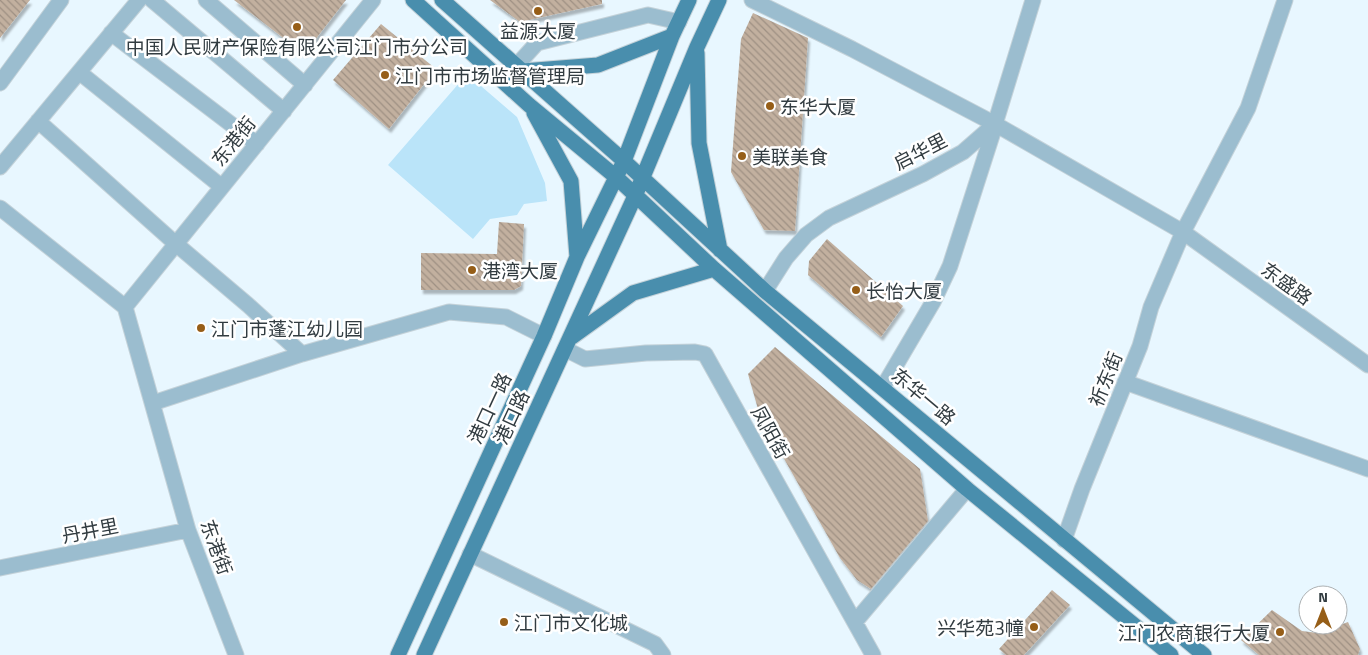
<svg xmlns="http://www.w3.org/2000/svg" width="1368" height="655" viewBox="0 0 1368 655" font-family="'Titillium Web','Noto Sans SC',sans-serif">
  <defs>
    <pattern id="building-back-hatch" width="6" height="6" patternUnits="userSpaceOnUse" patternTransform="scale(1.25)"><rect width="6" height="6" fill="#c2b09f"/><path d="M-1 5l2 2M0 0l6 6M5-1l2 2" fill="none" stroke="#9e9083"/></pattern>
    <filter id="shadow"><feDropShadow dx="2" dy="4" stdDeviation="1" flood-color="#0004"/></filter>
  </defs>
  <rect width="100%" height="100%" fill="#e8f7ff"/>
  <path fill="#bae4f9" d="M467 74 517 117 545 183 547 201 524 204 517 215 490 219 473 239 388 165Z"/>
  <path fill="url(#building-back-hatch)" filter="url(#shadow)" d="M0 0H30L0 38Z
    M234 0H346L304 54Z
    M490 0H602V4L520 22Z
    M753 13 808 38 795 231 764 230 731 172 741 39Z
    M381 24 436 69 389 129 333 80Z
    M499 222 524 224 521 286 514 290H421V253L497 254Z
    M827 239 903 306 881 337 808 275 809 261Z
    M775 347 920 469 928 521 871 589 857 580 840 558 760 416 748 374Z
    M1052 590 1070 605 1024 655H1006L999 649Z
    M1272 610 1302 631 1318 633 1348 622 1360 649 1358 655H1259L1241 640Z"/>
  <g fill="none" stroke-linecap="round" stroke-linejoin="round">
    <defs>
      <path id="minor" d="M152 0 284 111
        M206 0 305 85
        M752 0 852 49 995 124 1183 232 1368 365
        M111 33 257 144
        M517 65 537 43 648 15 679 22
        M79 72 222 187
        M0 83 61 0
        M38 121 176 244 248 305 302 354
        M0 167 139 0
        M0 208 125 307 188 530 236 655
        M765 291 786 258 806 235 829 218 923 174 963 152 995 124 1033 0
        M125 307 373 0
        M565 349 585 359 646 353 695 352 705 354 873 655
        M1125 382 1368 469
        M883 387 933 302 950 266 995 126
        M153 403 302 354 449 312 506 317 544 336
        M1064 540 1082 489 1140 346 1151 307 1183 232 1248 108 1285 0
        M470 554 655 644 663 655
        M0 568 188 530
        M855 622 967 489"/>
      <path id="major" d="M413 0 529 105 616 177 714 269 967 489 1171 655
        M442 0 624 161 765 291 1204 655
        M697 53 699 143 720 250
        M523 71 598 65 672 36
        M534 113 571 181 577 257
        M572 337 633 293 714 269
        M398 655 544 336 577 257 624 161 672 36 689 0
        M424 655 635 196 697 47 719 0"/>
    </defs>
    <use href="#minor" stroke="#c4d2d9" stroke-width="17"/>
    <use href="#major" stroke="#c4d2d9" stroke-width="17"/>
    <use href="#minor" stroke="#9bbdcf" stroke-width="15"/>
    <use href="#major" stroke="#498ead" stroke-width="15"/>
  </g>
  <g fill="#965e18" stroke="#fff" stroke-width="2">
    <circle cx="538" cy="11" r="5"/>
    <circle cx="297" cy="27" r="5"/>
    <circle cx="385" cy="75" r="5"/>
    <circle cx="770" cy="106" r="5"/>
    <circle cx="742" cy="156" r="5"/>
    <circle cx="472" cy="270" r="5"/>
    <circle cx="856" cy="290" r="5"/>
    <circle cx="201" cy="328" r="5"/>
    <circle cx="504" cy="622" r="5"/>
    <circle cx="1034" cy="627" r="5"/>
    <circle cx="1280" cy="632" r="5"/>
  </g>
  <g text-anchor="middle" dominant-baseline="central" stroke-width="5" stroke-linejoin="round" paint-order="stroke">
    <g font-size="19" fill="#323c41" stroke="#fff" text-anchor="start">
      <text x="538" y="30" text-anchor="middle">益源大厦</text>
      <text x="297" y="46" text-anchor="middle">中国人民财产保险有限公司江门市分公司</text>
      <text x="395" y="75">江门市市场监督管理局</text>
      <text x="780" y="106">东华大厦</text>
      <text x="752" y="156">美联美食</text>
      <text x="482" y="270">港湾大厦</text>
      <text x="866" y="290">长怡大厦</text>
      <text x="211" y="328">江门市蓬江幼儿园</text>
      <text x="514" y="622">江门市文化城</text>
      <text x="1024" y="627" text-anchor="end">兴华苑3幢</text>
      <text x="1270" y="632" text-anchor="end">江门农商银行大厦</text>
    </g>
    <g font-size="19" fill="#323c41" stroke="#fff">
      <text transform="translate(233 141) rotate(-51)">东港街</text>
      <text transform="translate(920 151) rotate(-27)">启华里</text>
      <text transform="translate(1287 283) rotate(36)">东盛路</text>
      <text transform="translate(1105 379) rotate(-68)">祈东街</text>
      <text transform="translate(924 396) rotate(40)">东华一路</text>
      <text transform="translate(489 408) rotate(-65)">港口一路</text>
      <text transform="translate(511 417) rotate(-65)">港口路</text>
      <text transform="translate(771 432) rotate(61)">凤阳街</text>
      <text transform="translate(90 530) rotate(-11)">丹井里</text>
      <text transform="translate(217 547) rotate(70)">东港街</text>
    </g>
  </g>
  <g transform="translate(1323 610)"><circle r="24" fill="#ffffff" stroke="#adb1b3"/>
  <path d="M0-4L9 19L0 12L-9 19Z" fill="#965e18"/>
  <text y="-8" font-size="14" font-weight="bold" text-anchor="middle" fill="#323c41">N</text>
  </g>
</svg>
